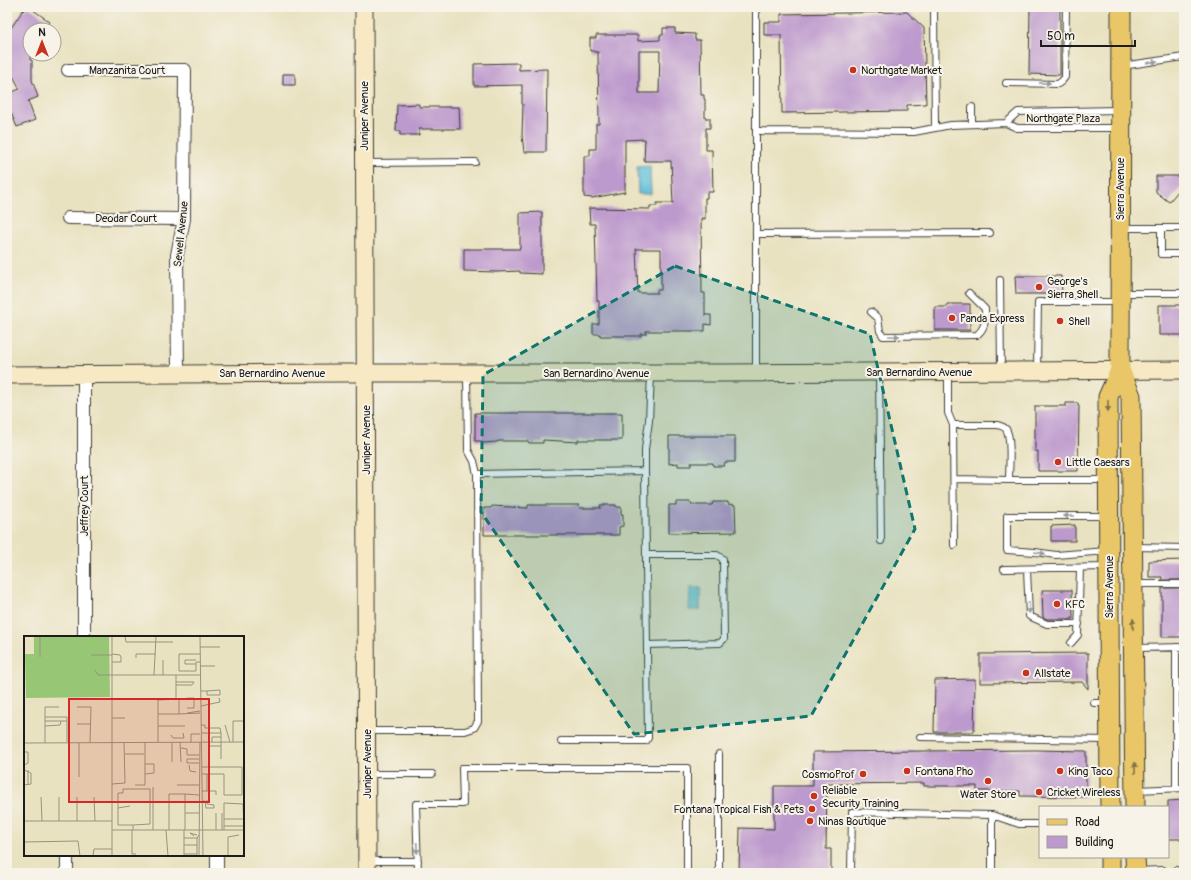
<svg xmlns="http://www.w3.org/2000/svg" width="1191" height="880" viewBox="0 0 1191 880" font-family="Pangolin,sans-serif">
  <rect width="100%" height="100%" fill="#f7f3e8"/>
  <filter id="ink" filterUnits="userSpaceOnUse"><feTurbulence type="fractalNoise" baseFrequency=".025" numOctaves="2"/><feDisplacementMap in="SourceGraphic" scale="8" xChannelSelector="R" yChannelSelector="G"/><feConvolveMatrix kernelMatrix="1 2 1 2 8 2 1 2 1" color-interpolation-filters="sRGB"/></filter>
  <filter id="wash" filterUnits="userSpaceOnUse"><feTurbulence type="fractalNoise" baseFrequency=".012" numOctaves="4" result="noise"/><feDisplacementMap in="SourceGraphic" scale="16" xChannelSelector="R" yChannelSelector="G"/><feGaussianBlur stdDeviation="0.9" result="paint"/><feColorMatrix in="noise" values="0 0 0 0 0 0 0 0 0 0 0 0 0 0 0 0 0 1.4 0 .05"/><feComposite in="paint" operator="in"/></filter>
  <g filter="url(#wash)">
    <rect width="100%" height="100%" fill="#e9e2c1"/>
    <path fill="#5bc0d9" stroke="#3c6e7a" d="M650 166 651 194H638L637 167Z
      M690 588H701L700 610H689Z"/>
    <g id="blocks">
      <path fill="#bd9acd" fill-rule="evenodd" d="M27 7H29L50 22 45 30H30V60H32V80L38 97 28 101 35 120 17 127 7 103V94L20 89 12 74H7V34L23 10 24 11Z
        M1030 7H1060V75L1029 74Z
        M907 12 924 28 926 104 907 105V111L782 113 781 35H764V22H781V14Z
        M663 28H675V33L695 34V40H700L701 95H704V99H705V118H710V128H706V150H712L713 192H707V198H705V219L701 218 702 293H705V315H711V325L705 324V331H646V334H641V336H600V334H593V324H599V301H597L595 224H590L589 208 650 209V206H657V203H673L671 161H644L645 139 625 140V192L592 198 584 197V156H590V149H596V124H599L598 52H595V51H590V38H596V35H638V41L660 40V35H663ZM639 51H660L659 93H639ZM636 249H661V290H657V293H638Z
        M519 63V70L547 69 546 152H524L522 135 523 104H522V85L474 86V64Z
        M283 74H295V85H283Z
        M419 104V107H459L460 129H419V135H400V131H396L397 105Z
        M1156 176H1184V184L1169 202 1156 192Z
        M542 212V274L520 273V271L497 272 464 271V249H520V213Z
        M1015 276H1061L1062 294H1016Z
        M947 304H970V330H935V307H947Z
        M1159 305H1184V335H1159Z
        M1066 403H1078V406H1079L1078 471H1038V451H1035V406H1066Z
        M475 413H622V440H578V442L543 440V443H529L528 441H498L497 442 482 443V441H475Z
        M669 436H735V462H725L724 466H713V463H691V466H678V463L669 464Z
        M676 502H691L692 505H712L713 502H728V504L735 505 736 532 669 533V505H676Z
        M528 505H579L580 508H601L600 505H616V507H621V514H623V526L619 527V535H484V508H491L492 506 528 508Z
        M1075 525V541H1051V526Z
        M1184 560V580H1162V577H1149V561Z
        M1162 588H1184V637H1162Z
        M1042 590H1072L1073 619H1047L1043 617Z
        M1088 653V689L1082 682 980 683V654Z
        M975 679 974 732H934L935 680Z
        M1035 750 1086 751V797L1020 796V791H977V786H924V783L827 784 826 849H831V873H739L740 828 774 829V786H813V752Z
        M1184 800V839H1168V801Z"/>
    </g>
  </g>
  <g filter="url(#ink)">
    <use href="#blocks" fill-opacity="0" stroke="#3b3a35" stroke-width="1"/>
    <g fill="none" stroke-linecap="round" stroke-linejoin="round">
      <defs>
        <path id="lane" d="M1122 66 1184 57
          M1006 83 1058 84 1062 81 1065 77 1066 7
          M1006 123 1018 112 1118 110
          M972 124V107
          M935 128 951 125 1006 123 1017 128H1119
          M756 131 914 132 935 128 934 7
          M366 163 475 162
          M1122 228H1161V254H1184
          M1161 228H1184
          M756 234 990 233
          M1000 280 1001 369
          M1122 293H1184
          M871 312 878 318 880 331 883 336 977 335C986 327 985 321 985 309L969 293
          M1037 370 1038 302H1117
          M756 371V12L760 7
          M879 373 881 541
          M948 373V413L953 425 954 545
          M953 425H997C1001 426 1003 426 1006 429 1012 438 1009 468 1009 480H1107
          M477 474 645 471
          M954 479 1009 480
          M1107 516H1007V550L1035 552 1056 555 1107 551
          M1135 547 1184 548
          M646 555H717L723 559 724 639 720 643 647 645
          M1004 569 1107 567
          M1027 569 1029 616 1047 624H1079
          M1135 584H1184
          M1071 643 1078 635 1080 568
          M1176 647V788
          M1136 648 1184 647
          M1094 703H1107
          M368 731H465L474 728 478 721 477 474 474 461 468 450 467 374
          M920 737 1108 740
          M561 741H646L648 738 645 471V449L649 421 651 374
          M368 774H432
          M1137 790 1184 788
          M992 815 1019 824H1040
          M368 861H418
          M1176 870V873
          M1138 871 1163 870V873
          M418 873 416 804H463L462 768H687V873
          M719 873V754
          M851 873 852 812 992 815V873"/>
        <path id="street" d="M68 70H185L184 219 177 255 178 374
          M68 218 184 219
          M84 374V637
          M217 855V873
          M67 873V855"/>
        <path id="secondary" d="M364 7 367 873
          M7 375 346 373H722L1184 370"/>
        <path id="primary" d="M1121 7 1120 370 1131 396 1135 807
          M1110 807 1108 397 1120 370
          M1110 857V873
          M1135 857 1136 873"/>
      </defs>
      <use href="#lane" stroke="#3b3a35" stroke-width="8"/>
      <use href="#street" stroke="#3b3a35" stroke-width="14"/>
      <use href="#secondary" stroke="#3b3a35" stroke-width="19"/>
      <use href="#primary" stroke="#3b3a35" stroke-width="21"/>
      <use href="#lane" stroke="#fff" stroke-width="6"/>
      <use href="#street" stroke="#fff" stroke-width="12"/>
      <use href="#secondary" stroke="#f6e9c3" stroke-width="17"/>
      <use href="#primary" stroke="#e9c769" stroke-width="19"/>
    </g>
    <defs><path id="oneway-solid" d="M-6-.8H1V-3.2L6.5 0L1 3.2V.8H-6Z"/></defs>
    <g fill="#999">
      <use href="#oneway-solid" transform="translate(1152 62) rotate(-9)"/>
      <use href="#oneway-solid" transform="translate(1045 83) rotate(1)"/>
      <use href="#oneway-solid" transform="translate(894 336)"/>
      <use href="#oneway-solid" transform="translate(1069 516) rotate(180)"/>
      <use href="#oneway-solid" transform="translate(1040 553) rotate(9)"/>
      <use href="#oneway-solid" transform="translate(1029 608) rotate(87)"/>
      <use href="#oneway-solid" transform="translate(417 848) rotate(88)"/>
    </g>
    <g fill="#827242">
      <use href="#oneway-solid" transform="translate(1108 406) rotate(90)"/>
      <use href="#oneway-solid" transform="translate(1133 624) rotate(-90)"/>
      <use href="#oneway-solid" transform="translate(1135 768) rotate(-91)"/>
    </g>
  </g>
  <path fill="#0f766e" fill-opacity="0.2" stroke="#0f766e" stroke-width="3" stroke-dasharray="8 5" stroke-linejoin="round" d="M675 266 870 334 915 529 811 716 634 734 481 512 483 375Z"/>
  <g fill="#c8321e" stroke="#f7f3e8" stroke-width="1.5">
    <circle cx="853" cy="70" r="4"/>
    <circle cx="1039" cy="287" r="4"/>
    <circle cx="952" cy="318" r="4"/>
    <circle cx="1060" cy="321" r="4"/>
    <circle cx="1058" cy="462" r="4"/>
    <circle cx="1057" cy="604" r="4"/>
    <circle cx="1026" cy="673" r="4"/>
    <circle cx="907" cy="771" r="4"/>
    <circle cx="1060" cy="771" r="4"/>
    <circle cx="863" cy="774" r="4"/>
    <circle cx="988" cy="781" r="4"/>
    <circle cx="1039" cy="792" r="4"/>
    <circle cx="814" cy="796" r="4"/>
    <circle cx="812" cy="809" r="4"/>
    <circle cx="810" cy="821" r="4"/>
  </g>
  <g text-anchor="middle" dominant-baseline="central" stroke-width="4" stroke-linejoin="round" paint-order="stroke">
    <g font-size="11" fill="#1c1c1c" stroke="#f7f3e8">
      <text x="127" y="70">Manzanita Court</text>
      <text transform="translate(364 116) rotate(-90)">Juniper Avenue</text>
      <text x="1063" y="118">Northgate Plaza</text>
      <text transform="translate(1120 189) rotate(-90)">Sierra Avenue</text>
      <text x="126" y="218">Deodar Court</text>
      <text transform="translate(181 234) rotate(-84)">Sewell Avenue</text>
      <text x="919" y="372">San Bernardino Avenue</text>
      <text x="272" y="373">San Bernardino Avenue</text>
      <text x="596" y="373">San Bernardino Avenue</text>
      <text transform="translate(366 440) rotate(-90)">Juniper Avenue</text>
      <text transform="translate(84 506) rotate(-90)">Jeffrey Court</text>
      <text transform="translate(1109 587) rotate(-90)">Sierra Avenue</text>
      <text transform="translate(367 764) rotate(-90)">Juniper Avenue</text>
    </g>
    <g font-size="11" fill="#1c1c1c" stroke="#f7f3e8" text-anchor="start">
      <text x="861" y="70">Northgate Market</text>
      <text x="1047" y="281">George's<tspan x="1047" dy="13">Sierra Shell</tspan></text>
      <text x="960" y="318">Panda Express</text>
      <text x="1068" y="321">Shell</text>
      <text x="1066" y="462">Little Caesars</text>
      <text x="1065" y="604">KFC</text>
      <text x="1034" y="673">Allstate</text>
      <text x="915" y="771">Fontana Pho</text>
      <text x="1068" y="771">King Taco</text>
      <text x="855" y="774" text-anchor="end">CosmoProf</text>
      <text x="822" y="790">Reliable<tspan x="822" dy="13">Security Training</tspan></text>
      <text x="1047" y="792">Cricket Wireless</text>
      <text x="988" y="794" text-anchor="middle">Water Store</text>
      <text x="804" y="809" text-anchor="end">Fontana Tropical Fish &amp; Pets</text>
      <text x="818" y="821">Ninas Boutique</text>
    </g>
  </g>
  <g transform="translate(24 636)">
    <rect width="220" height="220" fill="#e9e2c1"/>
    <path d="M10 0H85L86 61 2 62 1 18H10Z" fill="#97c775"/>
    <path fill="none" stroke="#97937f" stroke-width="1" d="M16 0V21M88 0V220M101 0 102 6H132M176 0 179 220M220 0V39M132 6H149M176 11H196M88 18 96 19 97 21V26H88M176 18H155V35H172V26H176M67 19H88M112 22V18H132M172 24H161V28H172M176 30H191M71 34 74 39H176M130 39 132 0M139 39V24M152 39V63M152 46H170M152 49H168L170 46M177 55H183V59H196V54L183 55M163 62H170V72H163M177 70 196 66 195 62M53 71H67L66 106M163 77 176 75M134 78H155V63L134 64V106M155 78 176 77M21 81H43V106M88 82H101M21 85H43M53 88H67M177 89H181V92H196L197 97M201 89 206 106M21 90 36 89 37 85M134 90H161M177 97H197V110M147 99 149 102H160L159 97M148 106V126M156 106 157 126M167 106V98H176M188 106V101H197M209 106V85H220M0 107 220 106M21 107V71H35M55 107V141M186 110H197V123M157 112 163 113V119H175M0 116H4V127L0 129M101 118H120M175 123H163V127H175M121 128H130V137L121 138M165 129 166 135 172 136M0 134 7 137V148L0 149M178 138H200V159H218V131H178M183 138V155M88 148 101 147 100 107M4 149V134M111 149H121V106M153 149H175M178 155H192V159M161 158 175 159M17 161 18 185M35 161V185M70 161 71 185M178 165H181L182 172H190V169L183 168V164M94 172 106 170M161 177H175M192 177V194M200 183H220M0 185H88M53 185V161M109 189H94V157H99V153H126V188L109 189V194M200 190H220M88 194H220M108 194V218H112M129 194V151M142 194 144 220M145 194V158H161V194M198 194V177M200 194V167L219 168 220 194M170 200 166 197 173 199M160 202H173L175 199M173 202V220M0 206 54 205 56 220M160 209H173M160 218H173M69 220 70 213H88M160 220V194M175 220 176 106M204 220V201L215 199"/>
    <path fill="#d62828" fill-opacity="0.15" stroke="#d62828" stroke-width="2" d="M45 63H185V166H45Z"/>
    <rect width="220" height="220" fill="none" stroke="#1c1c1c" stroke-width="2"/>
  </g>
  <rect width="1191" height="880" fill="none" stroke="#f7f3e8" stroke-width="24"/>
  <rect x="1039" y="806" width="130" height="52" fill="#f7f3e8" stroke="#9f9d96"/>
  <rect x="1047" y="819" width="20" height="6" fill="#e9c769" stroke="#9f9d96"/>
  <text x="1075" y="826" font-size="12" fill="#1c1c1c">Road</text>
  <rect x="1047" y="836" width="20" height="12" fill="#bd9acd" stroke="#9f9d96"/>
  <text x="1075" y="846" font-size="12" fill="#1c1c1c">Building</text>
  <g transform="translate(42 42)"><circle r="19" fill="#f7f3e8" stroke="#9f9d96"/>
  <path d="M0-3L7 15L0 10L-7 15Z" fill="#c8321e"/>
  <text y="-6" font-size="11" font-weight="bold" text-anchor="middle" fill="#1c1c1c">N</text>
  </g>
  <path d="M1041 40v6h94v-6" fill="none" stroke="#1c1c1c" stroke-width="2"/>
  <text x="1047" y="40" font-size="12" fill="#1c1c1c" stroke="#f7f3e8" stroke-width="3" paint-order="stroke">50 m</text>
</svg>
